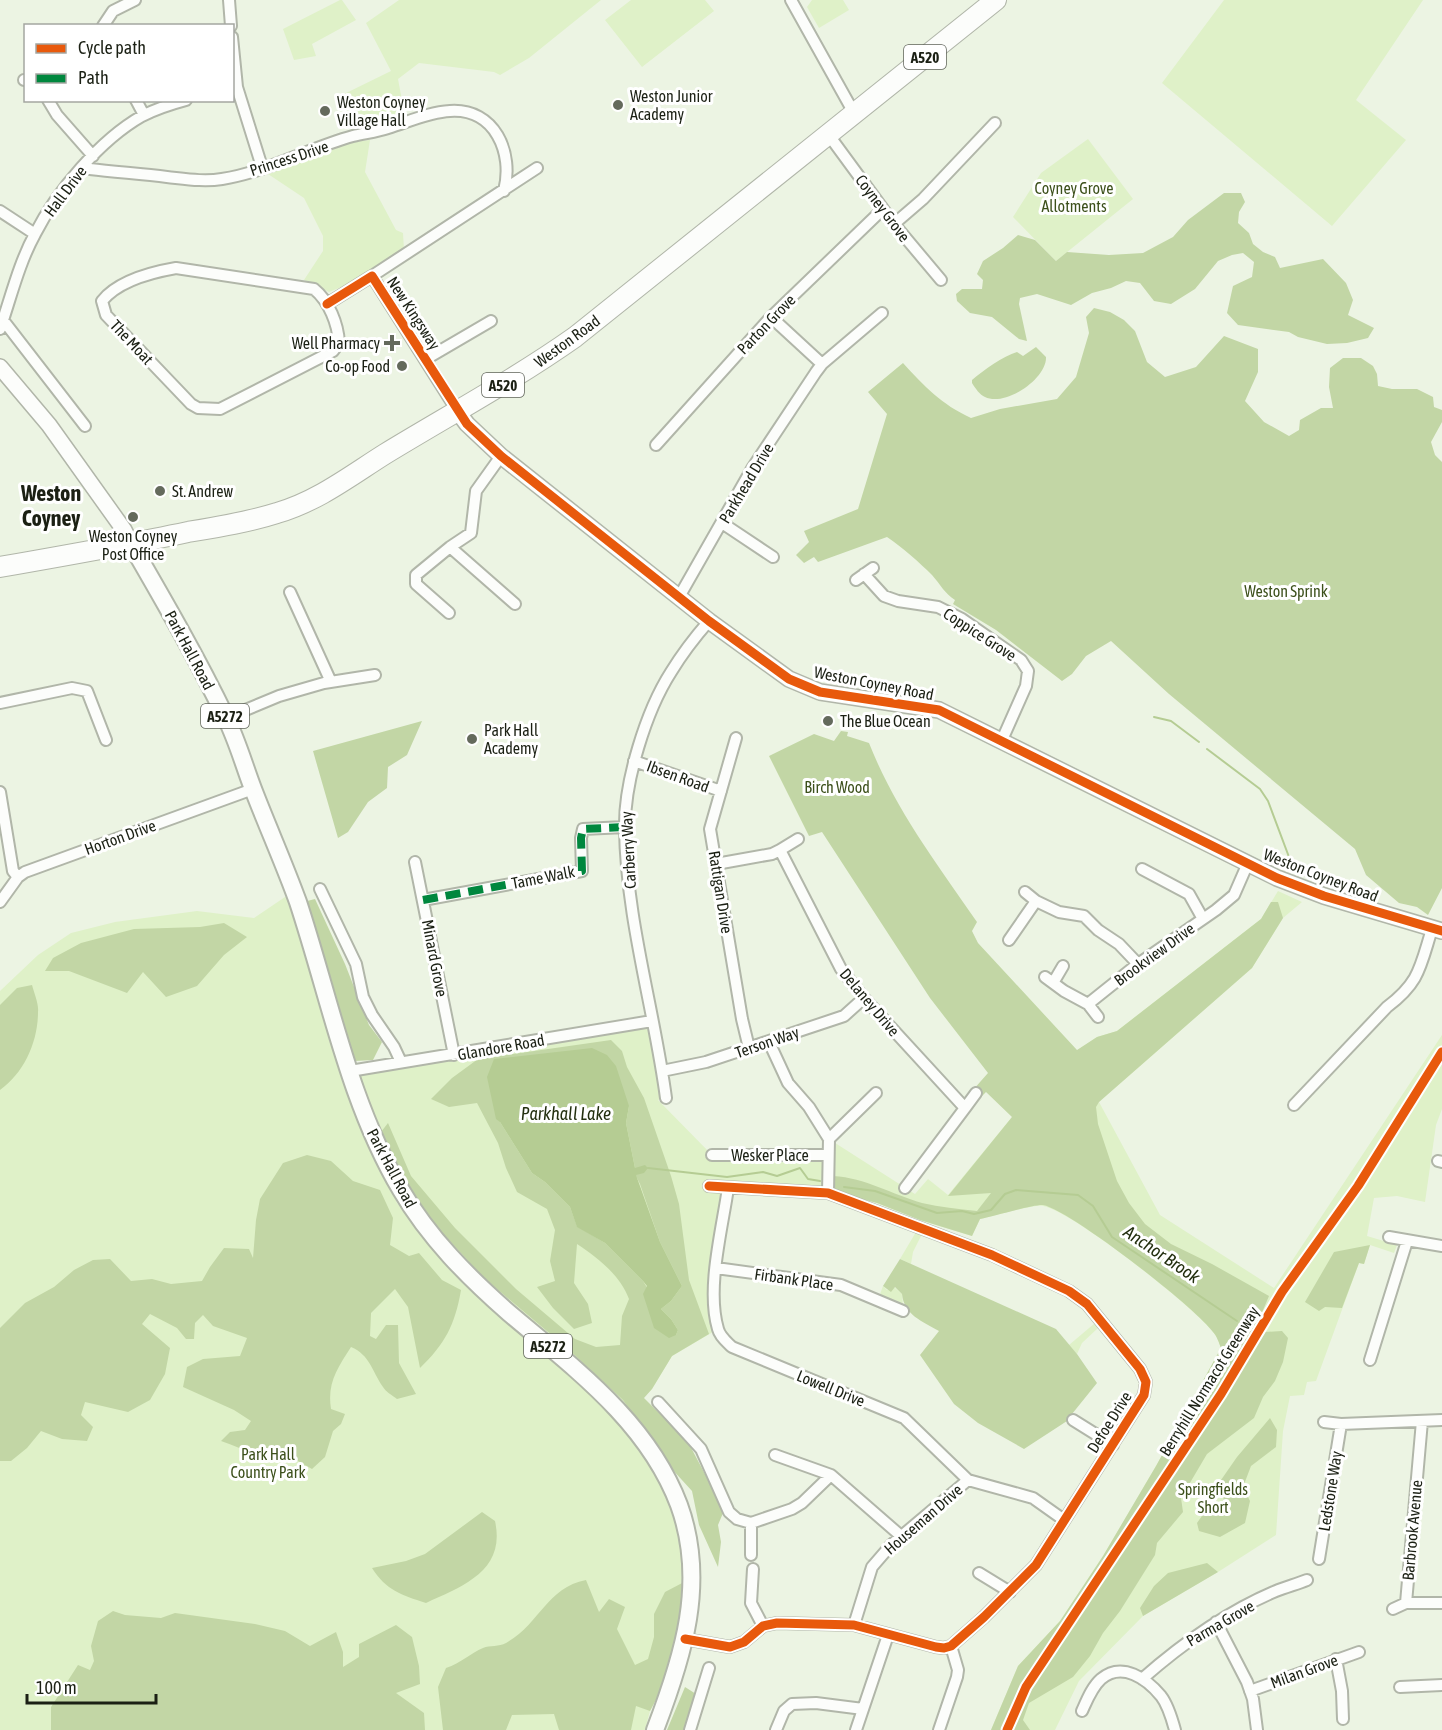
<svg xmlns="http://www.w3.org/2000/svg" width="1442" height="1730" viewBox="0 0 1442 1730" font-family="'Asap Condensed',sans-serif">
  <rect width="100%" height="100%" fill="#ecf4e3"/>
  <path fill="#dff1c8" d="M340 0H342L356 20 312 44 316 56 294 60 283 29Z
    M399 0H601L529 58 500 75 494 72 419 63 398 79 406 122 353 136 340 96 391 71 366 23Z
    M631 0H705L714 11 642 67 605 20Z
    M812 0H843L849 10 819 28 807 7Z
    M1224 0H1423L1356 100 1406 140 1332 226 1162 83Z
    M1088 139 1133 199 1056 261 1013 217 1041 173Z
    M370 140 365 172 396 230 403 233 404 250 366 277 329 292 304 280 323 251V236L304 198 268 174 267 170 353 142Z
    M1278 891 1302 902 1283 918 1252 968 1099 1102 1160 1215 1274 1288 1442 1035V1109L1436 1125 1425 1202 1397 1196 1374 1198 1367 1236 1397 1245 1394 1253 1370 1245 1364 1264 1359 1263 1316 1381 1307 1382 1304 1395 1290 1396 1283 1431 1276 1535 1218 1572 1143 1616 1079 1681 1055 1730H991L1018 1666 1060 1621 1103 1556 1156 1466 1221 1348C1219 1343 1217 1336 1213 1332 1194 1307 1071 1210 1043 1206 1034 1204 991 1217 980 1219L972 1236 920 1220 877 1203 832 1191V1141L915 1194 928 1179 948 1195 1012 1117 1077 1051 1097 1037 1117 1031 1261 919Z
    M288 895 338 1051 360 1128 383 1170 397 1203 447 1267 507 1320 586 1384 648 1458 676 1513 687 1571 668 1677 650 1711 645 1730H0V991L38 955 71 933 115 922 197 911 254 918Z
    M652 1021 663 1098 658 1100 712 1155H828V1193L728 1188 712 1290 718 1329 672 1356 652 1389 624 1417 426 1227 350 1071Z
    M916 1232 922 1234 913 1252 911 1264 900 1259Z
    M883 1286 887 1290 894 1287 902 1294 903 1305 907 1309 879 1297Z
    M1095 1323 1098 1328 1082 1343 1077 1354 1069 1345Z"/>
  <path fill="#c2d6a5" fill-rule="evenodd" d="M1224 193H1241L1245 202 1239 212 1238 223 1249 233 1253 244 1263 252 1275 257 1280 268 1323 259 1346 283 1353 300 1348 315 1374 328 1368 338 1347 343 1327 344 1298 337 1289 332 1238 325 1227 313 1233 286 1252 277 1254 262 1243 253 1232 255 1218 261 1195 289 1171 304 1154 301 1140 283 1126 281 1111 288 1092 293 1071 305 1037 294 1020 298 1019 304 1027 341 1019 339 992 317 970 313 957 301 956 294 962 289H982L983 280 977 274 983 261 1003 248 1018 235 1035 240 1056 261 1067 252 1109 255 1143 253 1173 237 1188 220Z
    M1094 308 1110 312 1124 320 1135 331 1147 362 1165 377 1196 367 1224 336 1258 349V372L1245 401 1264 422 1289 436 1299 430 1300 420 1321 408H1333L1329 387 1330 368 1343 358H1361L1373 366 1377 374 1378 386 1392 389H1417L1433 397 1434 407 1442 410V422L1431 442 1435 455 1442 462V888L1428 915 1417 907 1399 903 1366 875 1355 849 1169 694 1111 641 1086 656 1072 674 1062 681 996 630 953 604 955 600C945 594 940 584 932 575 920 563 902 547 887 537L818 562 814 557 804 563 796 555 809 542 804 531 858 509 887 414 868 392 903 363C925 387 941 404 971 418L1000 409 1057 399 1076 377 1089 333 1086 317Z
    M1036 347 1046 357C1047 379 1005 407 985 397 980 395 975 388 972 383V380C984 370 1003 356 1017 352L1023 356Z
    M422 721 407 755 388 767 387 788 368 802 348 832 338 838 313 751Z
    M841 731 848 732 847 736 869 743C895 809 937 864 977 922L972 931 978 943 1077 1050 1097 1037 1117 1031 1261 919 1271 902H1278L1283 918 1252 968 1099 1102 1096 1107 1098 1124 1117 1181 1129 1203 1145 1224 1171 1244 1212 1264 1269 1296 1252 1336 1265 1332 1282 1331 1288 1338 1283 1362 1275 1381 1263 1397 1254 1418 1207 1454 1181 1498 1183 1512 1157 1543 1155 1555 1120 1611 1103 1633 1090 1656 1073 1677 1029 1703 1023 1720 1030 1730H991L1018 1666 1060 1621 1103 1556 1156 1466 1221 1348C1219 1343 1217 1336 1213 1332 1195 1307 1070 1210 1043 1205 1034 1204 991 1217 980 1219L972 1236 920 1220 877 1203 832 1191 833 1176C866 1178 891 1194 922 1203 940 1207 958 1209 977 1211L991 1193 948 1196 1012 1117 986 1092 981 1097 973 1090 988 1073 930 998 822 832 809 836 769 756 814 734 834 741Z
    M315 899 345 964 369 1025 382 1042 373 1060 355 1061 303 902Z
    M224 923 247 937 224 955 197 986 166 997 143 972 127 993 69 971H45L53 958 81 943 134 929 200 927Z
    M32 985C34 993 39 1004 38 1012 38 1042 24 1073 0 1090V1005L17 988Z
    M611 1040 622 1051 627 1067 644 1098 671 1176 679 1204 689 1280 709 1334 672 1356 652 1389 644 1398 688 1442 706 1476 723 1513 718 1525 721 1542 718 1567 699 1525 692 1491 671 1468 623 1400 567 1348 484 1278 436 1226 403 1177 381 1132 388 1123 411 1176 455 1228 516 1289 575 1339 596 1347 620 1345 622 1316 629 1299C620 1275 598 1258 577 1244L574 1283 588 1304 592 1323 574 1329 553 1308 537 1287 555 1281 550 1261 555 1230 547 1209 517 1192 506 1168 498 1143 477 1103 449 1107 431 1099 452 1078 478 1059ZM629 1106 626 1123 635 1168H640L635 1174 640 1184 660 1242 682 1286 671 1301 661 1309 671 1319 678 1330 676 1335 643 1281 605 1243 577 1226 570 1207 545 1182 532 1173 500 1122Z
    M307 1155 331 1161 353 1181 380 1190 393 1218 390 1245 409 1256 419 1253 442 1280 461 1290C455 1325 445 1344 420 1368L408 1307 395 1289 371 1313 370 1336 376 1339 386 1325H398L399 1363 416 1394 397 1399C392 1395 386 1392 383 1387 372 1371 370 1355 351 1347 337 1369 327 1383 331 1409L345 1414 341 1424 333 1431 325 1457 312 1469 296 1460 285 1448 276 1461C257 1457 240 1447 221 1441L230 1432 245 1430 251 1421 234 1410 183 1387 187 1367 203 1359 240 1356 247 1338 213 1326 203 1315 195 1323 194 1339H186L177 1328 150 1314 142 1324 170 1348 165 1374 150 1400 128 1412 85 1402 81 1415 93 1427 87 1441 62 1439 41 1431 27 1448 11 1461H0V1328L25 1303 54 1287 74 1270 93 1260 110 1259 131 1281 152 1279 171 1284 202 1281 210 1267 224 1248 249 1249 253 1258 256 1220 260 1199 283 1163Z
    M1370 1245 1364 1264 1359 1263 1342 1308 1325 1307 1319 1311 1305 1302 1334 1252Z
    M900 1259 1056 1329 1077 1354 1097 1383 1072 1414 1075 1416 1070 1423 1067 1421 1024 1449 978 1423 954 1404 920 1355 939 1331C922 1321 904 1315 902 1294L895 1287 891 1292 883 1286Z
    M1270 1418 1277 1430 1276 1447 1251 1466 1243 1487 1250 1501 1245 1523 1220 1537 1199 1531 1197 1523 1204 1513 1224 1503 1221 1480 1237 1457Z
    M482 1512 495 1521C506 1571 463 1586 426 1603 401 1595 386 1590 372 1568L406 1561 425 1554Z
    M1207 1563 1218 1572 1143 1616 1140 1608 1154 1586 1168 1573Z
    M586 1580 599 1612 609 1599 625 1607 617 1629 635 1665 648 1659 654 1637V1614L665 1592 686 1581 685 1599 668 1677 650 1711 636 1706 631 1730H559L554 1714 512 1715 506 1730H443L438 1687 446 1668C461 1663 471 1653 483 1648 490 1645 499 1647 506 1643 540 1624 546 1588 586 1580Z
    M113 1611 125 1615 161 1618 175 1613 255 1624 285 1631 310 1646 336 1632 343 1652V1667L359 1657V1644L396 1625 412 1637 419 1666 420 1684 396 1693 424 1713 425 1730H51V1707L78 1665 90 1670 94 1661 91 1646 98 1621Z
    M685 1687 696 1694 685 1730H667Z"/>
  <path fill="#b5cc93" d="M592 1048 607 1055 616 1066 629 1106 626 1123 635 1168 645 1165 648 1168 644 1173 636 1175 660 1242 682 1286 671 1301 661 1309 671 1319 678 1330 676 1335 669 1338 654 1328 643 1294 647 1286 643 1281 605 1243 577 1227 570 1207 545 1182 532 1173 500 1122 496 1119 487 1077 494 1059Z"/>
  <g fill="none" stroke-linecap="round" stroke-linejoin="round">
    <path stroke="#b5cc93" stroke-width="2" d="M1154 717 1171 721 1199 742
      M1207 749 1260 789 1268 801 1292 865
      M648 1168 727 1177 763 1172 777 1176 800 1168 808 1179 820 1181
      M844 1187 875 1191 937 1213 962 1211 974 1214 991 1210 1005 1194 1016 1190 1078 1195 1093 1206 1112 1237 1237 1321
      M1023 1694 1054 1642 1062 1635
      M1001 1730 1012 1712"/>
    <defs>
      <path id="street" d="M229 0 231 26
        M791 0 854 113
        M103 26 113 11 135 0
        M232 37 237 87 262 167
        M24 80H26
        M48 100 57 115 93 156
        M136 100 144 115
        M828 134 894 224 941 280
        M84 165 90 169C116 172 142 174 167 177 186 179 204 182 222 179 267 172 309 148 353 136 365 133 376 132 388 128 408 122 429 112 450 111 495 108 514 153 504 191
        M0 211 35 234
        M894 224 923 199 995 123
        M176 268 314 289C329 301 338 324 339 343L333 351 220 409 198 408 191 404 106 315 102 301C118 281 153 272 176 268Z
        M372 276 537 168
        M327 304 372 276 458 412
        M771 317 822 364
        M3 320 85 426
        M0 329C11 297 19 263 35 234 57 191 100 140 142 116 156 109 171 104 186 100
        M426 359 491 321
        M656 445 771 317 883 209
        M722 523 773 557
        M450 547 515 604
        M864 574 884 596 898 601 938 607 962 619 1021 660 1028 671 1026 686 1002 740
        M856 580 873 568
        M290 592 331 682
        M679 597 753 467 816 372 822 364 882 313
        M449 613 416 584V575L450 547 471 533 476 491 501 456
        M0 703 72 688 87 691 106 740
        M226 718 279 696 324 683 375 675
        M736 738 710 829 742 1019 749 1048
        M634 761 721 791
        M0 792 13 871 18 877
        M780 850 798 839
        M415 862 454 1055
        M716 864 772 854 780 850 841 969 864 998 965 1108 905 1188
        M1142 869 1189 894 1203 919
        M320 889 356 964 363 997 372 1015 394 1047 401 1062
        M1025 892 1036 901
        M423 900 582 871 581 838 583 829 625 827
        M0 902 18 877 25 872 253 789
        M1009 940 1036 901 1059 912 1084 916 1098 930 1119 944 1138 964
        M1045 977 1064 991 1088 1004 1138 964 1216 910 1234 895 1248 863
        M1053 983 1063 966
        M1088 1004 1098 1017
        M769 1042 788 1083 809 1107 829 1139 828 1193
        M350 1071 652 1021
        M662 1071 706 1062 844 1016 864 998
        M666 1098C654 1008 626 919 625 828 624 782 646 711 671 672 682 654 695 637 709 621
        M1294 1105 1387 1007C1420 982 1420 967 1432 929
        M965 1108 976 1093
        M829 1139 876 1093
        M712 1155H828
        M1438 1161 1442 1162
        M728 1188C722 1230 706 1289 718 1329 720 1337 727 1342 732 1347L904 1418 968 1480 1033 1498 1064 1520
        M1389 1237 1442 1246
        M716 1268 841 1285 903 1311
        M1370 1360 1407 1241
        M658 1402 701 1449 729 1512 737 1519 751 1523 792 1509 802 1503 831 1475
        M1073 1420 1113 1445
        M1422 1421 1406 1603H1442
        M1324 1422 1341 1424 1442 1420
        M775 1455 831 1475 901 1536
        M751 1555V1523
        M1319 1559 1341 1424
        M753 1569 751 1603 763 1626
        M979 1573 1010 1592
        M1393 1609 1406 1603
        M1216 1622 1247 1682 1253 1699 1257 1730
        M854 1625 872 1567 891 1545 968 1480
        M685 1639 730 1647 744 1642 763 1626 777 1623 854 1625 936 1647 944 1648 951 1646 984 1617 1036 1565 1144 1395 1146 1382 1140 1369 1087 1304 1069 1291 992 1255 828 1193 709 1186
        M1336 1659 1342 1691 1343 1719
        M1142 1679C1183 1643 1226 1612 1276 1591 1286 1587 1297 1584 1307 1580
        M1400 1687 1442 1685
        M1250 1691 1359 1652
        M1082 1711C1087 1700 1092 1687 1101 1679 1122 1661 1147 1679 1161 1696 1168 1705 1172 1719 1175 1730
        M690 1730 709 1668
        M776 1730 784 1711 792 1704 816 1703 863 1709
        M856 1730 888 1635
        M939 1730 957 1677 958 1670 951 1646"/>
      <path id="secondary" d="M0 367 49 425 124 530 131 544
        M458 412 467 424 501 456 709 621 789 679 820 692 939 710 1277 878 1324 896 1442 931"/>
      <path id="primary" d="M131 544C164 601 197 658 226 718 238 742 245 769 255 794 269 830 285 866 298 902 330 999 349 1102 401 1190 429 1238 468 1277 509 1313 574 1368 648 1422 679 1505 707 1582 683 1657 655 1730"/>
      <path id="highway" d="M0 567C63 556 126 545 188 532 218 527 249 522 277 513 318 501 350 476 385 454 449 415 514 380 575 337L996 0"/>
    </defs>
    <use href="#street" stroke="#b1b6a9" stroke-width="14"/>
    <use href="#secondary" stroke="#b1b6a9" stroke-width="18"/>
    <use href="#primary" stroke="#b1b6a9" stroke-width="20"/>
    <use href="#highway" stroke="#b1b6a9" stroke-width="22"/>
    <use href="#street" stroke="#fcfdfb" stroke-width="10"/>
    <use href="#secondary" stroke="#fcfdfb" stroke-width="15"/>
    <use href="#primary" stroke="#fcfdfb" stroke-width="16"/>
    <use href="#highway" stroke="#fcfdfb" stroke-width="20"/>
    <path stroke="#00873e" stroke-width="8" stroke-dasharray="15 8" stroke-linecap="butt" d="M423 900 582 871 581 838 583 829 625 827"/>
    <defs>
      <path id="cycleway" d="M327 304 372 276 467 424 501 456 709 621 789 679 820 692 939 710 1277 878 1324 896 1442 931
        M685 1639 730 1647 744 1642 763 1626 777 1623 854 1625 936 1647 944 1648 951 1646 984 1617 1036 1565 1144 1395 1146 1382 1140 1369 1087 1304 1069 1291 992 1255 828 1193 709 1186
        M1007 1730 1026 1687 1221 1394 1282 1292 1358 1186 1442 1052"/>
    </defs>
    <use href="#cycleway" stroke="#fff" stroke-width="13"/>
    <use href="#cycleway" stroke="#e8590c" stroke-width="9"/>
  </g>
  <g fill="#646a5c" stroke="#fff" stroke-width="2">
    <circle cx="618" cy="105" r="6"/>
    <circle cx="325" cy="111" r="6"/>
    <path d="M389 334h6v6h6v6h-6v6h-6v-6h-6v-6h6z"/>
    <circle cx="402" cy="366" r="6"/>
    <circle cx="160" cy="491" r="6"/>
    <circle cx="133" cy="517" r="6"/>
    <circle cx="828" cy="721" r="6"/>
    <circle cx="472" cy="739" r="6"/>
  </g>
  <g text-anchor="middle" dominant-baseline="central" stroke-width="6" stroke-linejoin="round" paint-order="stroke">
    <g fill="#fff" stroke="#5f635a" stroke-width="1.5">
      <rect x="904" y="45" width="42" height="24" rx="4.5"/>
      <rect x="482" y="373" width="42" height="24" rx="4.5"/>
      <rect x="201" y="704" width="48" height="24" rx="4.5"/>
      <rect x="524" y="1334" width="48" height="24" rx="4.5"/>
    </g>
    <g font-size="15" font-weight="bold" fill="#1b2014">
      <text x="925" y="57">A520</text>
      <text x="503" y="385">A520</text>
      <text x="225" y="716">A5272</text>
      <text x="548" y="1346">A5272</text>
    </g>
    <g font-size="16" fill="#1b2014" stroke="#fff" text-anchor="start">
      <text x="630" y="96">Weston Junior<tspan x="630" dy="18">Academy</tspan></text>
      <text x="337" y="102">Weston Coyney<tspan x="337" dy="18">Village Hall</tspan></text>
      <text x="380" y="343" text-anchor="end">Well Pharmacy</text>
      <text x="390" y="366" text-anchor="end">Co-op Food</text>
      <text x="172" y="491">St. Andrew</text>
      <text x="133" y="536" text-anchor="middle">Weston Coyney<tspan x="133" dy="18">Post Office</tspan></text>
      <text x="840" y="721">The Blue Ocean</text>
      <text x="484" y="730">Park Hall<tspan x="484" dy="18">Academy</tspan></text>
    </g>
    <g font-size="16" fill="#1b2014" stroke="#fff">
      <text transform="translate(289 158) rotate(-18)">Princess Drive</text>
      <text transform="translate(65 191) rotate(-53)">Hall Drive</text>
      <text transform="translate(883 208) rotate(53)">Coyney Grove</text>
      <text transform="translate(414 313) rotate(57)">New Kingsway</text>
      <text transform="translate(766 324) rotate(-46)">Parton Grove</text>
      <text transform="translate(567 341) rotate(-36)">Weston Road</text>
      <text transform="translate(132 342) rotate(47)">The Moat</text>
      <text transform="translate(746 483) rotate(-59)">Parkhead Drive</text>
      <text transform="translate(980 634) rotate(33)">Coppice Grove</text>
      <text transform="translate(190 650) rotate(62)">Park Hall Road</text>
      <text transform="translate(874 683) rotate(11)">Weston Coyney Road</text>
      <text transform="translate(678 776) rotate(20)">Ibsen Road</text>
      <text transform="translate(120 837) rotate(-20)">Horton Drive</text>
      <text transform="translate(628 850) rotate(-93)">Carberry Way</text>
      <text transform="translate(1321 875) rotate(21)">Weston Coyney Road</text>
      <text transform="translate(543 877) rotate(-11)">Tame Walk</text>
      <text transform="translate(721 892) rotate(81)">Rattigan Drive</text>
      <text transform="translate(1154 954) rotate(-36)">Brookview Drive</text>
      <text transform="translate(435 958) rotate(79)">Minard Grove</text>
      <text transform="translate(870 1002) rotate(50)">Delaney Drive</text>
      <text transform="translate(767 1042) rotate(-19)">Terson Way</text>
      <text transform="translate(501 1047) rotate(-10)">Glandore Road</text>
      <text x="770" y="1155">Wesker Place</text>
      <text transform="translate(392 1168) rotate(62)">Park Hall Road</text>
      <text transform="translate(794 1279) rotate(8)">Firbank Place</text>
      <text transform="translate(1209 1381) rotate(-58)">Berryhill Normacot Greenway</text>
      <text transform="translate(831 1388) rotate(22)">Lowell Drive</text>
      <text transform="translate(1109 1422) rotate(-58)">Defoe Drive</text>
      <text transform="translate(1330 1491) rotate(-81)">Ledstone Way</text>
      <text transform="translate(923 1519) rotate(-41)">Houseman Drive</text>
      <text transform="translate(1412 1530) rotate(-85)">Barbrook Avenue</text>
      <text transform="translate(1220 1623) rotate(-30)">Parma Grove</text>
      <text transform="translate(1304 1671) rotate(-20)">Milan Grove</text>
    </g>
    <g font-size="16" fill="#3c501b" stroke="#fff">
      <text x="1074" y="188">Coyney Grove<tspan x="1074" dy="18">Allotments</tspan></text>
      <text x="1286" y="591">Weston Sprink</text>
      <text x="837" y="787">Birch Wood</text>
      <text x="268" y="1454">Park Hall<tspan x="268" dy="18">Country Park</tspan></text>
      <text x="1213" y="1489">Springfields<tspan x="1213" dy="18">Short</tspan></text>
    </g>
    <g font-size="18" font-style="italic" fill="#232f0f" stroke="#fff">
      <text x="566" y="1113">Parkhall Lake</text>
      <text transform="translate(1162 1254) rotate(34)">Anchor Brook</text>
    </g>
    <g font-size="22" font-weight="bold" fill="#1b2014" stroke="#fff">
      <text x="51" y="493">Weston<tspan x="51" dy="25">Coyney</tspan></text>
    </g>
  </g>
  <rect x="24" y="24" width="210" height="78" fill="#ffffff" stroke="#a4a6a1" stroke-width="1.5"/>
  <rect x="36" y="44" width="30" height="9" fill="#e8590c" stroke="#a4a6a1" stroke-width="1.5"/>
  <text x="78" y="54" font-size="18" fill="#1b2014">Cycle path</text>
  <rect x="36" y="74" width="30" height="9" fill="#00873e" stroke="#a4a6a1" stroke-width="1.5"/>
  <text x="78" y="84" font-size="18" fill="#1b2014">Path</text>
  <path d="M27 1694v9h129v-9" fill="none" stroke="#1b2014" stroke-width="3"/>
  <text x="36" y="1694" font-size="18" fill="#1b2014" stroke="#ffffff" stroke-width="4.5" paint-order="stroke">100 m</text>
</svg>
